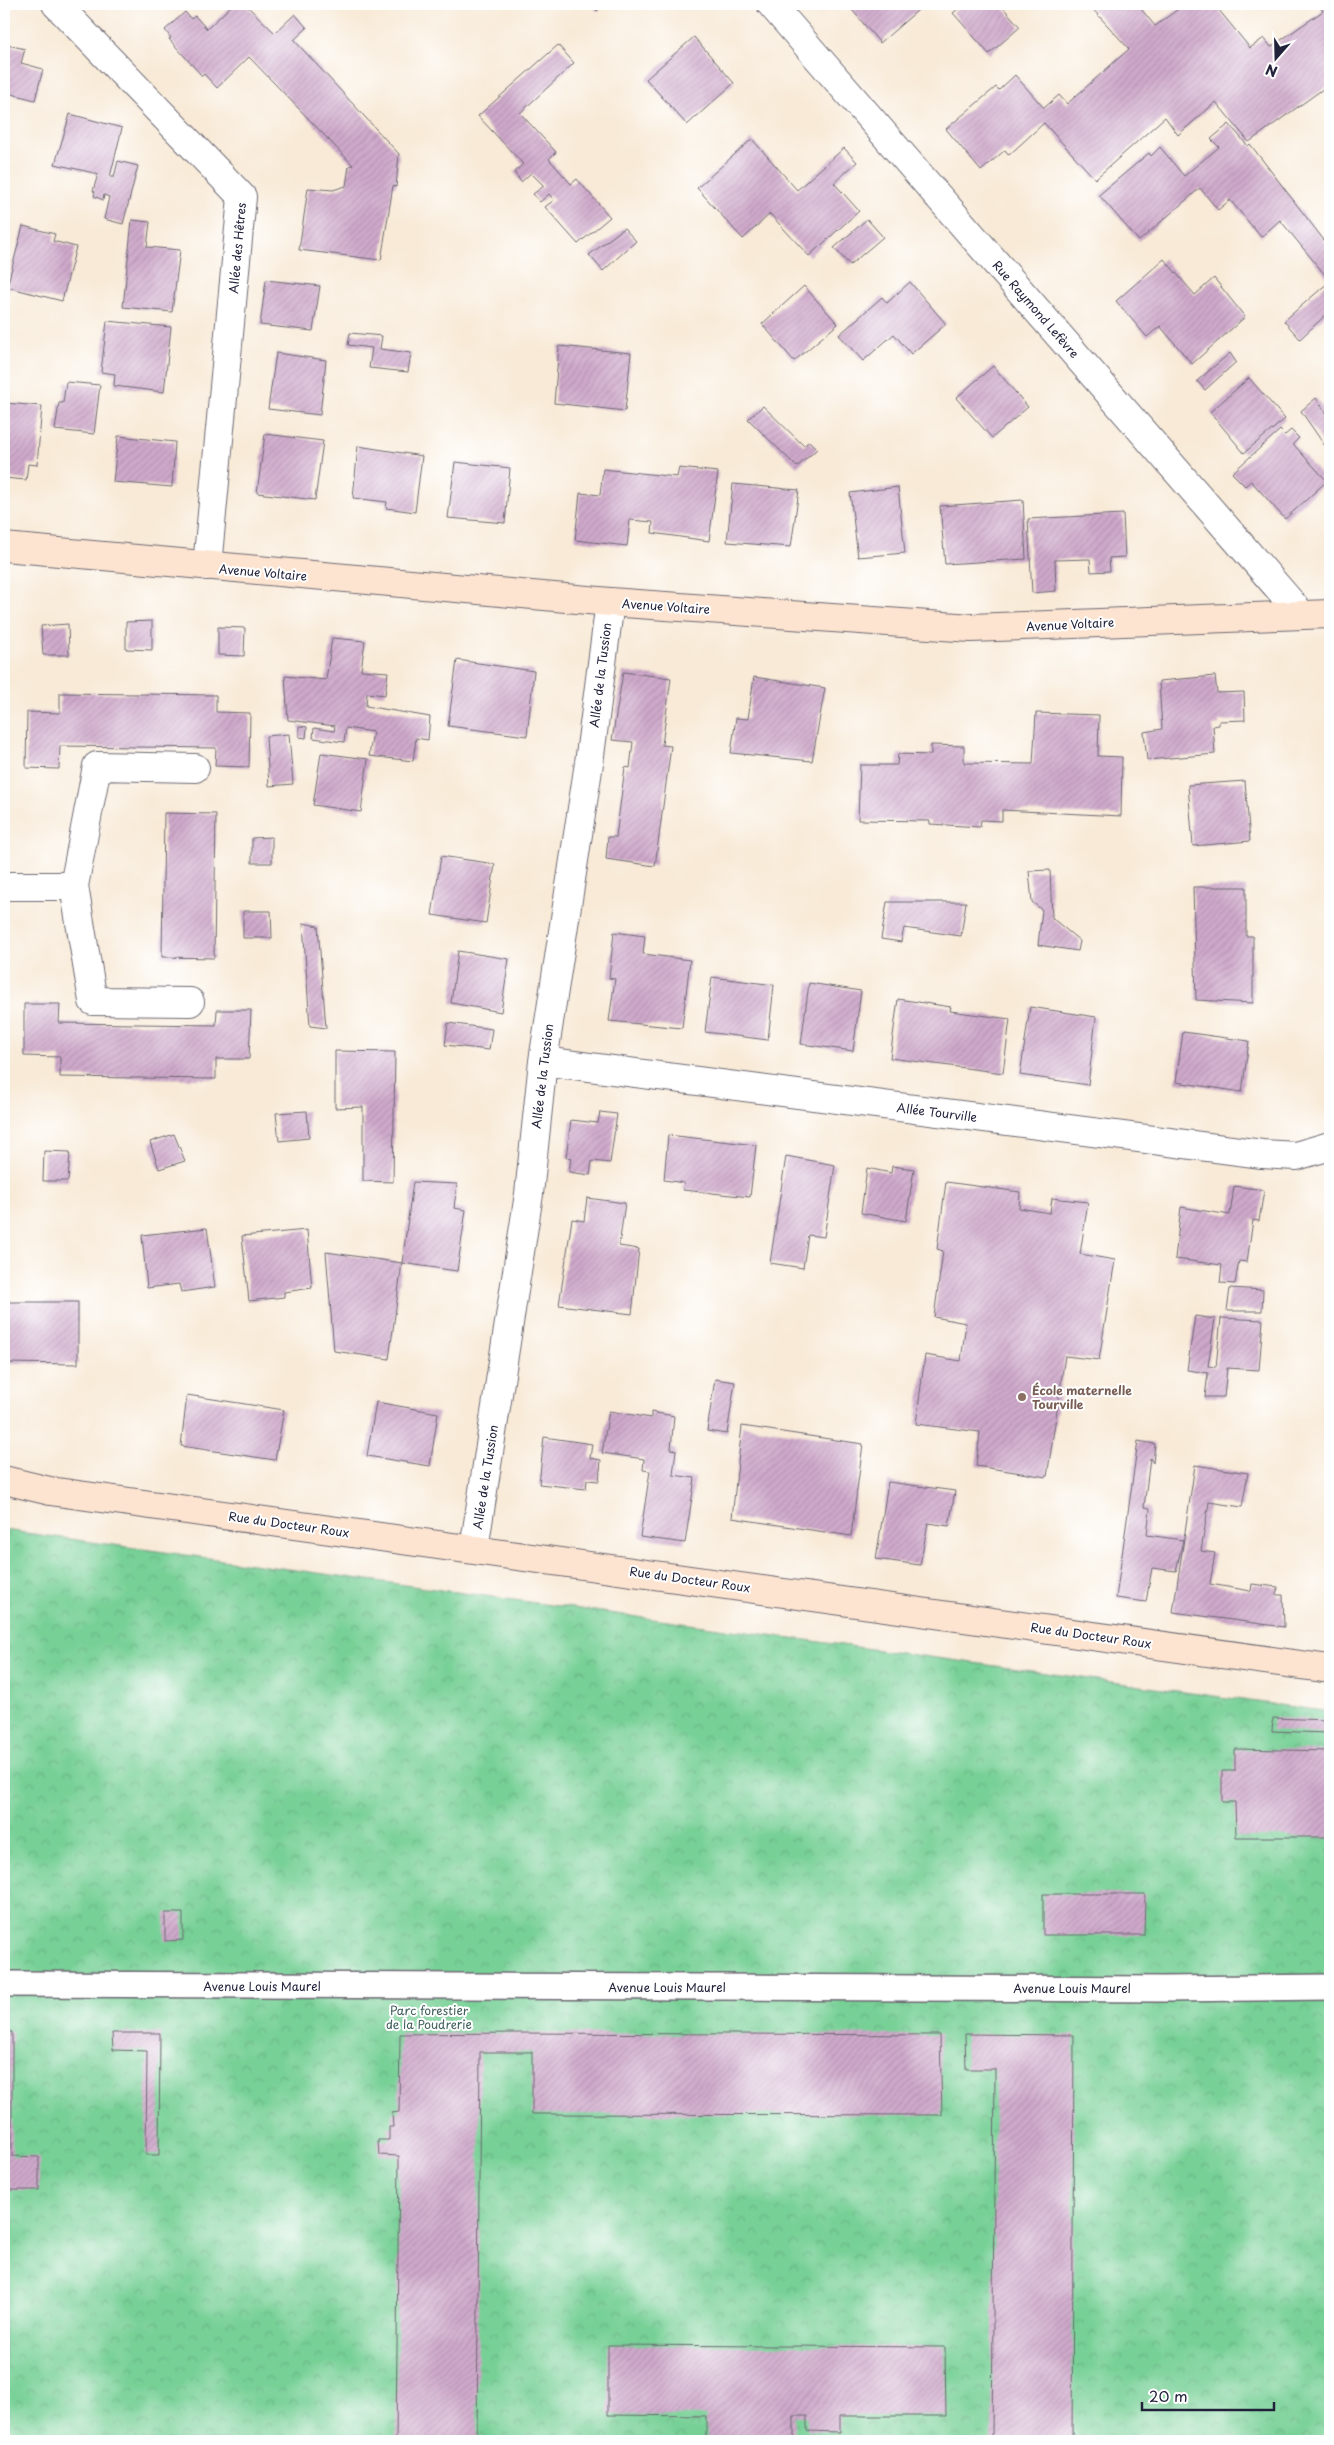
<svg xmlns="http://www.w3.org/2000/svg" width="1334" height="2445" viewBox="0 0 1334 2445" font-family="'Playpen Sans',sans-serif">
  <defs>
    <pattern id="park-crowns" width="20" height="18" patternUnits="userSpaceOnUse" patternTransform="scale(1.25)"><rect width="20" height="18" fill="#77d096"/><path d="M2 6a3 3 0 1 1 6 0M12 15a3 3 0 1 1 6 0" fill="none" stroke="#67b282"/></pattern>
    <pattern id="building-hatch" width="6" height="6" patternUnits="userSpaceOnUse" patternTransform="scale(1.25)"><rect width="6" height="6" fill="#cfa9cb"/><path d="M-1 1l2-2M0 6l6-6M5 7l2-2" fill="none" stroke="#b191af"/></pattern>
  </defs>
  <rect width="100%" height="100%" fill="#fff"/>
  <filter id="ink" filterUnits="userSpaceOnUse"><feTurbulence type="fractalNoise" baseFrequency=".02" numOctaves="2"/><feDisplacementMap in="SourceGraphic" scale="10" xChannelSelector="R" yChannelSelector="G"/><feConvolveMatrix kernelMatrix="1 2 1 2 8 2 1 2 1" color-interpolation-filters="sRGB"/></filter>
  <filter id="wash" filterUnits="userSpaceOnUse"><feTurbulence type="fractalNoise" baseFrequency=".0096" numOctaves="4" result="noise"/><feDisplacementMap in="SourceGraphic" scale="20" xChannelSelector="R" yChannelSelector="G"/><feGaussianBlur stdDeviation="1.12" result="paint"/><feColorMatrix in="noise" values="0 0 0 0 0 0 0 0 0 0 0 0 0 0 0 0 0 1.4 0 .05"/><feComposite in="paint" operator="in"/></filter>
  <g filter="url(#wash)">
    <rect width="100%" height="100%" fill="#f8ead7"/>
    <path fill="url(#park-crowns)" stroke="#4c7968" d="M4 1530 1330 1712V2441H4Z"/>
    <g id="blocks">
      <path fill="url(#building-hatch)" d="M233 4H245L275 33 295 14 307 28 294 40 399 154 396 187 393 186 381 260 299 250 308 188 333 190 346 186 349 166 353 165 249 57 217 88 204 74 202 76 169 39 171 38 165 30 185 12 191 19 195 16 207 29Z
        M591 4H605L597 11Z
        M847 4H925L880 43Z
        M964 4H1000L1020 27 989 54 953 13Z
        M1088 4H1137L1155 26 1185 4H1214L1250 48 1264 38 1271 47 1323 11 1319 5 1330 4V84L1249 142 1216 102 1178 135 1165 117 1095 179 1044 123 1009 155 1005 150 981 171 946 129 996 87 999 90 1015 75 1044 108 1059 95 1067 104 1129 49Z
        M694 37 734 83 687 125 646 79Z
        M4 44 25 49 21 63 43 69 35 100 4 92Z
        M558 45 574 63 520 113 556 152 549 159 571 184 577 179 610 217 578 244 545 207 554 200 549 194 540 202 533 194 544 186 531 173 521 182 514 172 523 164 478 116Z
        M70 114 122 128 110 177H114L118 161 138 166 123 224 104 219 109 197 104 195 103 200 94 196 95 192 93 191 98 174 55 164Z
        M1229 124 1248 146 1250 144 1330 248V311L1300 339 1284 321 1330 281 1280 220 1261 237 1230 200 1218 210 1200 188 1139 241 1099 195 1149 153 1151 156 1160 147 1184 176 1219 147 1211 139Z
        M752 139 797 190 844 148 857 162 834 183 859 211 809 256 770 214 743 239 697 188Z
        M867 219 883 237 850 265 834 248Z
        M132 220 150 222 147 247 180 250 172 312 123 307Z
        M23 226 55 234 53 241 76 247 62 301 7 287Z
        M624 228 636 241 603 271 589 255Z
        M1164 259 1195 295 1214 278 1245 317 1192 364 1160 326 1147 337 1116 301Z
        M266 280 320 286 313 331 260 325Z
        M910 282 946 324 911 354 894 334 863 361 839 335 882 297 887 303Z
        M804 286 838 324 794 361 762 324Z
        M107 321 171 327 164 392 114 386 115 374 101 372Z
        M350 333 382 336 380 349 411 353 408 372 369 368 372 348 348 345Z
        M559 346 631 353 625 411 554 403Z
        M276 353 326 360 320 415 268 409Z
        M1230 353 1236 362 1205 390 1197 381Z
        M993 366 1028 407 992 438 956 398Z
        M1249 378 1285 419 1244 453 1210 412Z
        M66 382 100 385 94 434 55 430 59 403H63Z
        M1316 398 1330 418V442L1325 446 1301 411Z
        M4 403 42 406 37 465 28 464 26 480 4 478Z
        M763 406 804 446 809 441 817 449 797 467 748 419Z
        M1280 430 1285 435 1291 430 1299 438 1293 444 1327 481 1285 519 1251 481 1245 486 1232 473Z
        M265 434 323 441 315 500 257 493Z
        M118 436 175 442 172 487 113 482Z
        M358 446 422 456 415 512 386 508 387 502 353 498Z
        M455 462 510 468 505 523 448 518Z
        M679 468 718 472 709 541 652 533 653 522 630 520 627 546 575 540 580 493 600 495 603 469 677 477Z
        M733 484 799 490 791 547 727 542Z
        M898 487 905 553 858 557 850 493Z
        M1023 500 1026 559 945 564 940 506Z
        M1123 514 1125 557 1109 558 1110 571 1091 572 1090 559 1055 560 1056 591 1032 593 1028 519Z
        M152 621V650L126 649V622Z
        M68 624 69 655H43L41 626Z
        M218 627 245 628 244 656 218 655Z
        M332 638 365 641 361 670 388 672 385 695 367 693 366 706 430 717 428 740 416 738 413 761 369 756 373 732 346 728 344 742 313 738 314 728 334 731 335 726 288 720 285 676 326 680Z
        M457 660 534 671 527 736 448 726Z
        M623 672 671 678 662 745 671 746 655 866 606 859 608 837H616L625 767 630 768 633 742 612 740Z
        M1215 676 1217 693 1244 692 1245 720 1219 721V725L1213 726 1215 754 1147 760 1144 732 1162 729 1159 681Z
        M754 677 825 688 812 761 731 753 736 718 748 719Z
        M60 693 216 695V712L250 713 249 767 215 766 216 748 60 746 59 769 26 768 27 712 60 713Z
        M1036 713 1099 715 1098 756 1122 757 1121 816 1002 810V821L981 820 980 827 930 824V821L858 820 860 765H897L898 754 931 755V745L964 746V763L1033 764Z
        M299 726 307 727 306 738 299 737Z
        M289 734 293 784 269 786 266 736Z
        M321 753 368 759 361 812 313 805Z
        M1245 781 1250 841 1193 846 1188 785Z
        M164 813 216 814 214 958 162 957Z
        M272 837V863H252V838Z
        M441 856 495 864 486 923 432 915Z
        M1050 870 1052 918 1080 941 1078 951 1038 945 1042 910 1032 902 1029 871Z
        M1193 887H1246V936H1253V1003L1196 1000Z
        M887 902H966L961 936 904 928 901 942 881 939Z
        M243 911H271L272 938H243Z
        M303 923 318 926 326 1028 310 1026Z
        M614 932 645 936 643 954 690 960 682 1028 609 1021 615 979 609 978Z
        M458 951 509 959 501 1012 451 1003Z
        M712 977 774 985 768 1040 705 1032Z
        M809 983 861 991 853 1051 801 1044Z
        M898 999 951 1007 950 1011 1010 1019 1003 1073 890 1058Z
        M24 1004H60L59 1023 216 1025 217 1010H251L249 1059H216V1079L60 1077V1057L24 1056Z
        M1030 1007 1096 1017 1088 1085 1020 1075Z
        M448 1023 492 1029 489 1050 445 1045Z
        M1183 1032 1249 1041 1242 1092 1176 1082Z
        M335 1051 395 1052 393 1182 363 1181V1107L335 1108Z
        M307 1111 309 1138 279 1141 276 1113Z
        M600 1112 617 1114 610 1163 592 1161 590 1175 569 1172 571 1158 566 1157 571 1120 598 1123Z
        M174 1134 185 1161 159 1169 150 1142Z
        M668 1135 756 1145 750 1197 683 1190 684 1183 664 1180Z
        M44 1151 70 1152 68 1181H43Z
        M786 1156 835 1165 824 1237 808 1235 803 1268 770 1263Z
        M892 1166 914 1169 906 1221 861 1213 867 1168 891 1173Z
        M413 1182 457 1184 454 1208 466 1210 457 1271 402 1263Z
        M946 1182 1020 1192 1019 1208 1050 1213 1052 1198 1088 1202 1080 1254 1115 1260 1099 1360 1065 1356 1047 1477 976 1466 980 1432 916 1424 925 1355 961 1361 966 1323 934 1317 943 1251 937 1249Z
        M1234 1186 1264 1190 1259 1221 1253 1220 1247 1262 1239 1261 1235 1284 1220 1283 1222 1265 1175 1259 1181 1207 1230 1215Z
        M587 1198 625 1203 619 1246 639 1249 632 1314 559 1305 572 1219 584 1221Z
        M207 1228 215 1287 181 1292 179 1284 147 1288 142 1235Z
        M307 1230 312 1288 284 1292V1297L249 1301 242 1236Z
        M326 1252 402 1263 389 1359 334 1351Z
        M1230 1288 1263 1290 1262 1311H1227Z
        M4 1302H78V1364L4 1363Z
        M1195 1316 1215 1319 1208 1366 1216 1367 1221 1318 1263 1320 1259 1370 1227 1368 1224 1397H1205L1208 1373 1187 1370Z
        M715 1379 735 1382 727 1434 707 1431Z
        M187 1395 284 1410 275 1460 181 1446Z
        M376 1402 438 1413 430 1466 367 1456Z
        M609 1411 651 1418V1412L674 1416 671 1449 676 1450 673 1475 695 1478 685 1543 640 1537 650 1471 643 1470 644 1459 602 1453Z
        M742 1426 863 1444 851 1536 732 1518Z
        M544 1437 592 1444 590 1458 601 1460 599 1481 587 1480 586 1489 539 1484Z
        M1138 1441 1155 1444 1153 1463 1150 1458 1144 1507 1150 1508 1147 1535 1183 1540 1176 1571 1152 1568 1146 1602 1116 1598Z
        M1195 1465 1248 1473 1242 1507 1209 1502 1201 1551 1215 1553 1210 1584 1251 1591 1252 1584 1278 1587 1277 1595H1283L1284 1627 1173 1612Z
        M888 1482 955 1491 949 1526 928 1523 920 1565 876 1559Z
        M1273 1718 1327 1720V1733L1272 1731Z
        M1235 1749 1330 1751V1837H1236L1235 1802H1222V1771H1235Z
        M1043 1894H1145L1144 1935H1043Z
        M165 1913H183V1940L165 1941Z
        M4 2032H12V2156L39 2157V2190H4Z
        M112 2033H160L159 2155H146L147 2051 113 2050Z
        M518 2033 940 2035 942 2115 532 2114V2052H480L477 2441H396L399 2156 379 2155 378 2140H389V2127H393L392 2113 399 2112 400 2034Z
        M965 2034 1074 2035 1072 2441H992L995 2069H966Z
        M608 2345 945 2347 946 2416H840V2432L807 2431V2416H794V2441H706V2416L608 2415Z"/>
    </g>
  </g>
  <g filter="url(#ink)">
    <use href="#blocks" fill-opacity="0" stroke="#6d6872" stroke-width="1"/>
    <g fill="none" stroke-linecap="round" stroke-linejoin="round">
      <defs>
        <path id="lane" d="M4 1984 1164 1989 1330 1987"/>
        <path id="street" d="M56 4 242 197 207 566
          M771 4 1301 614
          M4 886H74
          M190 1002 93 1001 74 886 97 766 195 768
          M543 1061 1262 1154 1296 1156 1330 1146
          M474 1549 529 1194 543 1061 589 763 610 602"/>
        <path id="secondary" d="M4 547 610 602 971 628 1330 614
          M4 1480 50 1491 1330 1669"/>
      </defs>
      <use href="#lane" stroke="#6d6872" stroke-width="28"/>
      <use href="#street" stroke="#6d6872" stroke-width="30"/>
      <use href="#secondary" stroke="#6d6872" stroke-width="30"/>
      <use href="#lane" stroke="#fff" stroke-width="25"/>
      <use href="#street" stroke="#fff" stroke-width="28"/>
      <use href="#secondary" stroke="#fde4d0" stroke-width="28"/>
    </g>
  </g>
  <circle fill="#8d6e63" stroke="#fff" stroke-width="2" cx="1022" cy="1397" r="5"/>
  <g text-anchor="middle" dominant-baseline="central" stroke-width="4" stroke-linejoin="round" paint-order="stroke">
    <g font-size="12" fill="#22223b" stroke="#fff">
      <text transform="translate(237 248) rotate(-85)">Allée des Hêtres</text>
      <text transform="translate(1036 309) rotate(49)">Rue Raymond Lefèvre</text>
      <text transform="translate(263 572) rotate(5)">Avenue Voltaire</text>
      <text transform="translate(666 606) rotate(4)">Avenue Voltaire</text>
      <text transform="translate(1070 624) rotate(-3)">Avenue Voltaire</text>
      <text transform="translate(600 675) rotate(-83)">Allée de la Tussion</text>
      <text transform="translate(542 1076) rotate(-83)">Allée de la Tussion</text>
      <text transform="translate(937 1112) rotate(7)">Allée Tourville</text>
      <text transform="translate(485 1477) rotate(-81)">Allée de la Tussion</text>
      <text transform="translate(289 1524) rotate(8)">Rue du Docteur Roux</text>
      <text transform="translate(690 1579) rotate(8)">Rue du Docteur Roux</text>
      <text transform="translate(1091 1635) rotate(8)">Rue du Docteur Roux</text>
      <text x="262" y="1986">Avenue Louis Maurel</text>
      <text x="667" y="1987">Avenue Louis Maurel</text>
      <text x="1072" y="1988">Avenue Louis Maurel</text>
    </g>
    <g font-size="12" font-weight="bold" fill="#785e54" stroke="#fff" text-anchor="start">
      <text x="1032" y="1390">École maternelle<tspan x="1032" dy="14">Tourville</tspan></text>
    </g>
    <g font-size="12" fill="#405f5b" stroke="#fff">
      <text x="429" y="2010">Parc forestier<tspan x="429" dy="14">de la Poudrerie</tspan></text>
    </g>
  </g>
  <rect width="1334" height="2445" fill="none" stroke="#fff" stroke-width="20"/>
  <g transform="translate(1276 58) rotate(200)" stroke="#ffffff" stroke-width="4" paint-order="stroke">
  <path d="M0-4L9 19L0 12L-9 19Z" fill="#22223b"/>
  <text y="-8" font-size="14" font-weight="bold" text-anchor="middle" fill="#22223b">N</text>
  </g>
  <path d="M1142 2402v8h132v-8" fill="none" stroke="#22223b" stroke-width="2.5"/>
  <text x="1149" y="2402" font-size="15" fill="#22223b" stroke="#ffffff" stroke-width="4" paint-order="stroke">20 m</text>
</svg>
